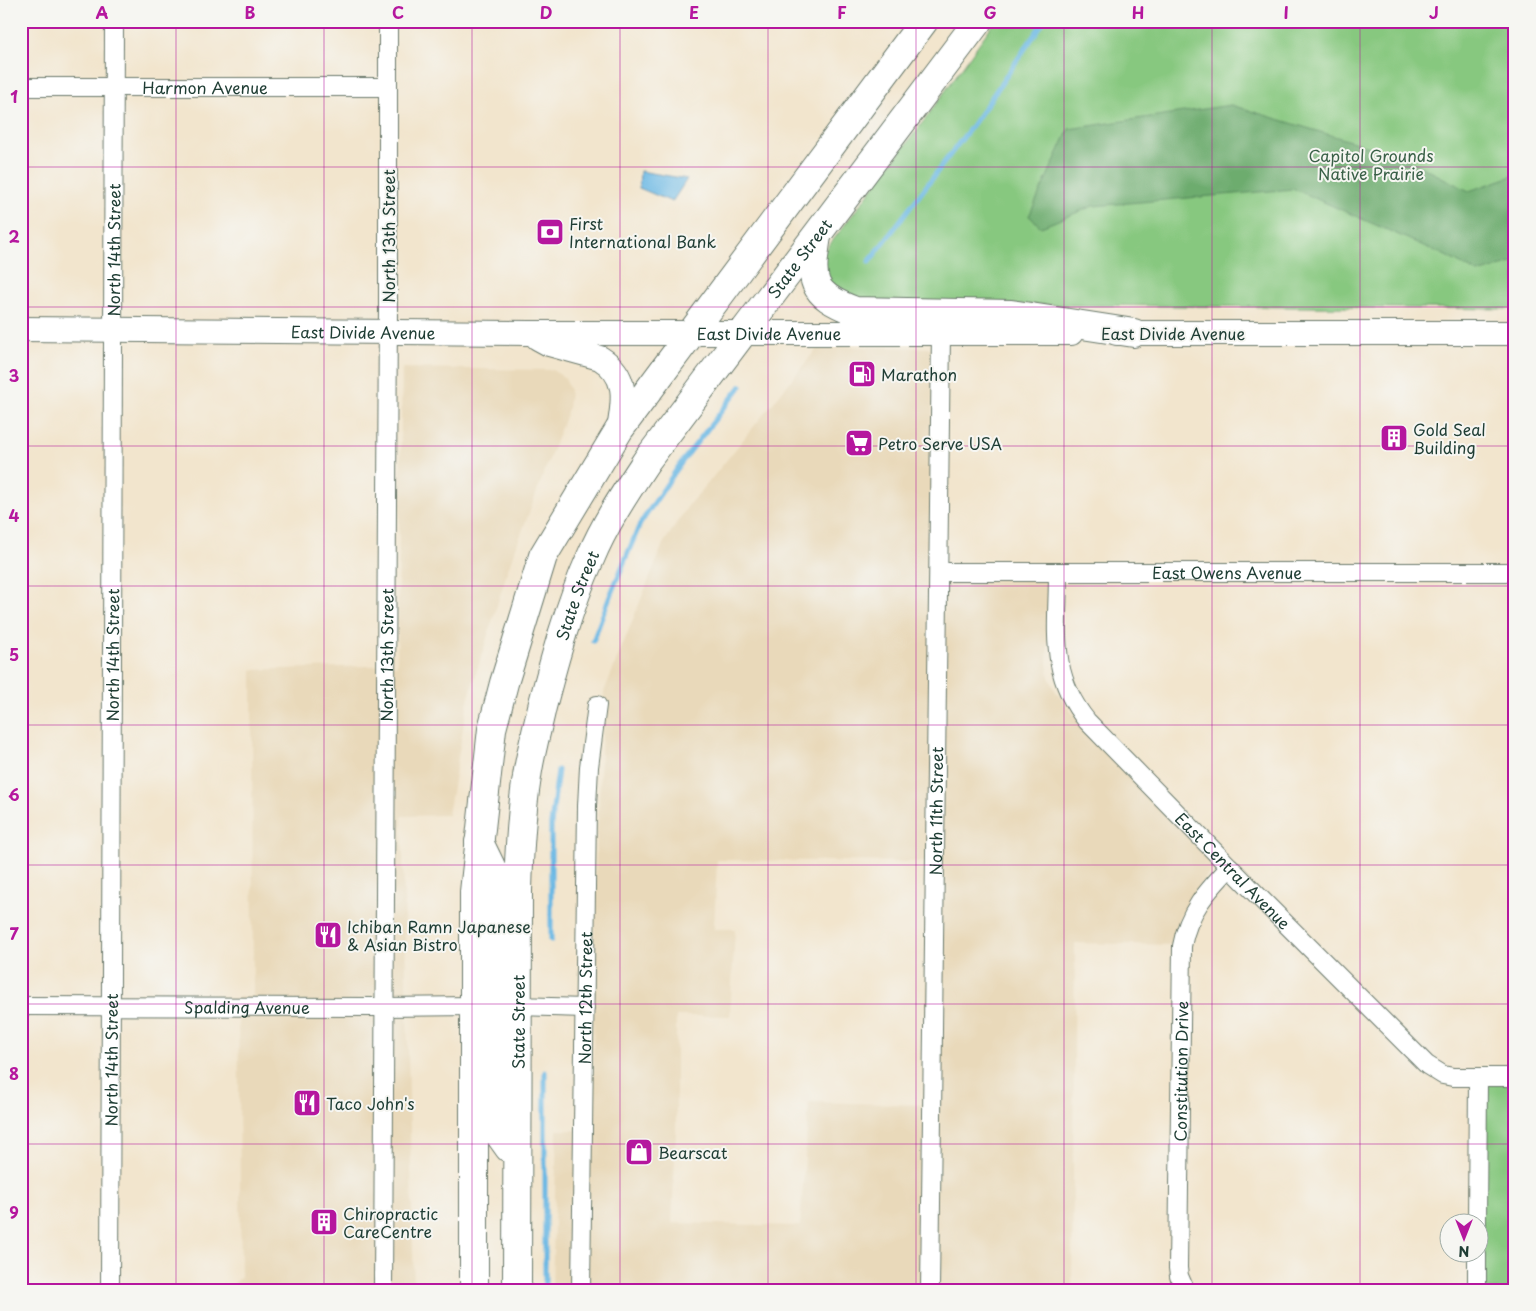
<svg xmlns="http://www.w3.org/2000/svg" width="1536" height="1311" viewBox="0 0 1536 1311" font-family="'Playpen Sans',sans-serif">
  <rect width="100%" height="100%" fill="#f6f6f2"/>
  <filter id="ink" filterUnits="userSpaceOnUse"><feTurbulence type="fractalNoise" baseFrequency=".02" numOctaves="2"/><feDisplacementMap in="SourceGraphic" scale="10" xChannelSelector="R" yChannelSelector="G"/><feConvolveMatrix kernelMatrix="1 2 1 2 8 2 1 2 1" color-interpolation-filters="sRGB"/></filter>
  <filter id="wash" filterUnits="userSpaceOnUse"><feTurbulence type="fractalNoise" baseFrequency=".0096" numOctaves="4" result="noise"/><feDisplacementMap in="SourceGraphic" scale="20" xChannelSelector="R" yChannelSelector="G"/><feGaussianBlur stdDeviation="1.12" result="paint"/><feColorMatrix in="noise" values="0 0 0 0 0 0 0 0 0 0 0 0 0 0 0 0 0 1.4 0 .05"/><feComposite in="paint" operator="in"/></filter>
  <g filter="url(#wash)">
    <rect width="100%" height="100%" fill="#f2e5cd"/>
    <path fill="#e9d9ba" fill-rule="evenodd" d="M819 346 933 348 931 579 1051 580 1047 663 1049 677 1056 692 1073 714 1214 865 1179 917 1172 945 1075 943 1072 1290H552L557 1130 592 1131 596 859 604 692 663 544 690 503 704 488ZM717 860 928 862 925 1105 809 1102 800 1226 672 1223 676 1132V1016H730L735 929H714Z
      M402 368 552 370 565 378 570 391 568 409 509 566 468 700 448 815 402 816 414 1290H229L241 1276 238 997H253L252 670 397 665Z"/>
    <path fill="#87c87f" stroke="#53825a" d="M995 21H1515V309L846 303 819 281 821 256 926 118Z
      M1478 1077H1515V1290H1476L1478 1254Z"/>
    <path fill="#6dac6e" stroke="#467451" d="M1231 105 1400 156 1469 191 1515 175V262L1478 273 1442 254 1294 189 1093 206 1041 227 1029 216 1069 129Z"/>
    <path fill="#6bb8e4" stroke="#457a8c" d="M640 171 687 179 672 202 639 188Z"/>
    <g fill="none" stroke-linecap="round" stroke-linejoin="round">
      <path stroke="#6bb8e4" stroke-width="5" d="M869 262 974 123 1044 21
        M593 641 610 596 640 524 681 463 741 386
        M551 940V824L558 770
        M545 1072V1290"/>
    </g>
  </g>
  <g filter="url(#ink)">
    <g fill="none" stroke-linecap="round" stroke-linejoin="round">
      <defs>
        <g id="street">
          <path id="s1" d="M21 87H388"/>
          <path id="s2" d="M939 572H1515"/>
          <path id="s3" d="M1058 572C1058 629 1048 673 1087 721L1260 898 1427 1065 1443 1075 1453 1077H1515"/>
          <path id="s4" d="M21 1006 384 1007 474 1006"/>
          <path d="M517 1006 585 1008"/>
          <path d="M1477 1224 1478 1077"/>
          <path id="s5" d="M110 1290 114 21"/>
          <path id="s6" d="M383 1290 388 304V21"/>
          <path id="s7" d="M581 1290 587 806 589 767 597 705"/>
          <path id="s8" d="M930 1290 941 332"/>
          <path id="s9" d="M1185 1290 1179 1276 1178 1268 1182 946C1188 912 1207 891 1230 867"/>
          <path d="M1477 1290V1254"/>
        </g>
        <g id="secondary">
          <path id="s10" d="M21 329 530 333H1071"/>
          <path d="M1117 333H1515"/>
          <path d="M538 338 549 344 600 358C629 376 624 400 619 430"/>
        </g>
        <g id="primary">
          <path d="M817 236C810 280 809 294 855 311L1011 314 1134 333"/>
          <path d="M479 842 496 877 495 973 497 990 499 998 506 1004 517 1006"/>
          <path d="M474 1006C486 1007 492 1007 497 1018L499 1134 509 1148"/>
          <path d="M474 1290V892L492 729 504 683 543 556 619 430 924 21"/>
          <path id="s11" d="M517 1290 518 891C519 853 521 815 527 777 530 754 537 730 542 707 555 657 569 606 590 559 605 523 626 492 647 460L978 21"/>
        </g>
      </defs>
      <use href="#street" stroke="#69786a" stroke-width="20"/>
      <use href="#secondary" stroke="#69786a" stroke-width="26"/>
      <use href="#primary" stroke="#69786a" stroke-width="30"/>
      <use href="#street" stroke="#fff" stroke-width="18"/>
      <use href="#secondary" stroke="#fff" stroke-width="24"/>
      <use href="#primary" stroke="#fff" stroke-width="28"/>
    </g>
  </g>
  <path fill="none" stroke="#b5179e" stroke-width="1" stroke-opacity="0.55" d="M176 21V1290M324 21V1290M472 21V1290M620 21V1290M768 21V1290M916 21V1290M1064 21V1290M1212 21V1290M1360 21V1290M21 167H1515M21 307H1515M21 446H1515M21 586H1515M21 725H1515M21 865H1515M21 1004H1515M21 1144H1515"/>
  <defs>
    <symbol id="bank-square" viewBox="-11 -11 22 22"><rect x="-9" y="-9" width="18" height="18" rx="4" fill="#b5179e" stroke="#f6f6f2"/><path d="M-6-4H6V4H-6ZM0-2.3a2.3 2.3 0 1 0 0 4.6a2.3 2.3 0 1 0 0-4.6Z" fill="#fff"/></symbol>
    <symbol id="fuel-square" viewBox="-11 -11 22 22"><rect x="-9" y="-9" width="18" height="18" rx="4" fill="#b5179e" stroke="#f6f6f2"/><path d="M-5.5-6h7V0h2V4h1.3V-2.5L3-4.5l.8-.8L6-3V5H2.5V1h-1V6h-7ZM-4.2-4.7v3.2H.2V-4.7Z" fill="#fff"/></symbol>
    <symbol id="building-square" viewBox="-11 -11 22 22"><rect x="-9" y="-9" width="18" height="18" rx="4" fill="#b5179e" stroke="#f6f6f2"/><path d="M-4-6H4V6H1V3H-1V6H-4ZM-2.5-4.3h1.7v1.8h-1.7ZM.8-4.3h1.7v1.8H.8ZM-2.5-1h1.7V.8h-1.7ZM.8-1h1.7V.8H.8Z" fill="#fff"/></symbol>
    <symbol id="supermarket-square" viewBox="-11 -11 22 22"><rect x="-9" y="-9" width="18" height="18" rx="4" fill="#b5179e" stroke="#f6f6f2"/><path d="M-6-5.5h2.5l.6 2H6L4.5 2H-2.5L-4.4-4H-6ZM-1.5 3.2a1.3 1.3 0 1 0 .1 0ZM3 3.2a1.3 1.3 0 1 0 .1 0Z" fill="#fff"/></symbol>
    <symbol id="restaurant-square" viewBox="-11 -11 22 22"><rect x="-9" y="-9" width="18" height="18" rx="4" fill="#b5179e" stroke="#f6f6f2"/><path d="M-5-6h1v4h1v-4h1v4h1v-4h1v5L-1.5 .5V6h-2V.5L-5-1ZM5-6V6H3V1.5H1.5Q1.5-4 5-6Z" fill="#fff"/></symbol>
    <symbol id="shop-square" viewBox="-11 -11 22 22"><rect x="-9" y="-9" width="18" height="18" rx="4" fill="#b5179e" stroke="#f6f6f2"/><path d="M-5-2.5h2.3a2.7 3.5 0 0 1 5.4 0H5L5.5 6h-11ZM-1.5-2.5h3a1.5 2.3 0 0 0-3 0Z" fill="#fff"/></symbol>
  </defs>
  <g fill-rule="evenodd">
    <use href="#bank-square" x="534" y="216" width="32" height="32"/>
    <use href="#fuel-square" x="846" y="358" width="32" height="32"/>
    <use href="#building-square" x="1378" y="422" width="32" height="32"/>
    <use href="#supermarket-square" x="843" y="427" width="32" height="32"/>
    <use href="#restaurant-square" x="312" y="919" width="32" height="32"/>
    <use href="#restaurant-square" x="291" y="1087" width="32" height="32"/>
    <use href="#shop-square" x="623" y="1136" width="32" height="32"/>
    <use href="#building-square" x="308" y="1206" width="32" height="32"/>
  </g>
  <g text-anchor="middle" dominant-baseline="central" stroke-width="4" stroke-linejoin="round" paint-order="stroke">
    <g font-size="16" fill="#1f3d34" stroke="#f6f6f2">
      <text stroke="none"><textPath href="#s1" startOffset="184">Harmon Avenue</textPath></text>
      <text transform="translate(388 236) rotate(-90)">North 13th Street</text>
      <text stroke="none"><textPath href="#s5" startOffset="1040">North 14th Street</textPath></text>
      <text stroke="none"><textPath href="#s11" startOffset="1108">State Street</textPath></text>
      <text stroke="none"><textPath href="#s10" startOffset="342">East Divide Avenue</textPath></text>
      <text stroke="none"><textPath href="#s10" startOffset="748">East Divide Avenue</textPath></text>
      <text x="1173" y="333">East Divide Avenue</text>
      <text stroke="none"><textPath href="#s2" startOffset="288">East Owens Avenue</textPath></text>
      <text stroke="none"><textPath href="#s11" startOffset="702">State Street</textPath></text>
      <text stroke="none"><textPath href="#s6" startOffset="635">North 13th Street</textPath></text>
      <text stroke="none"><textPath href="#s5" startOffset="635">North 14th Street</textPath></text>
      <text stroke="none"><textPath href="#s8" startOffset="479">North 11th Street</textPath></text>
      <text stroke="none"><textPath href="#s3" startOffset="365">East Central Avenue</textPath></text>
      <text stroke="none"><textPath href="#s7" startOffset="292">North 12th Street</textPath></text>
      <text stroke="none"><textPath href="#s4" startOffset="226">Spalding Avenue</textPath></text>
      <text stroke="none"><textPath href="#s11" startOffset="268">State Street</textPath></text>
      <text stroke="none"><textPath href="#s5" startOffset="230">North 14th Street</textPath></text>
      <text stroke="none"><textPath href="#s9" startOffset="220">Constitution Drive</textPath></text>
    </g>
    <g font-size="16" fill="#396047" stroke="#f6f6f2">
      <text x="1371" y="155">Capitol Grounds<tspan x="1371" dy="18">Native Prairie</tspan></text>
    </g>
    <g font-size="16" fill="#1f3d34" stroke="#f6f6f2" text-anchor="start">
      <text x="569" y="223">First<tspan x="569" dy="18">International Bank</tspan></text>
      <text x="881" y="374">Marathon</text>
      <text x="1413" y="429">Gold Seal<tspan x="1413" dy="18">Building</tspan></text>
      <text x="878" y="443">Petro Serve USA</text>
      <text x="347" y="926">Ichiban Ramn Japanese<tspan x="347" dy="18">&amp; Asian Bistro</tspan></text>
      <text x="326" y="1103">Taco John's</text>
      <text x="658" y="1152">Bearscat</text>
      <text x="343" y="1213">Chiropractic<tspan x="343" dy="18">CareCentre</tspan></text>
    </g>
  </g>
  <rect width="1536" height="1311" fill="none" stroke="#f6f6f2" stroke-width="55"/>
  <g transform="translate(1464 1238) rotate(180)"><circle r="24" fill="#f6f6f2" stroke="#a0aca6"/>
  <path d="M0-4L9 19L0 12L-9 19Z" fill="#b5179e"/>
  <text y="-8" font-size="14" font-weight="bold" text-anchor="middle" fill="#1f3d34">N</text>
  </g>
  <rect x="28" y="28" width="1480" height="1256" fill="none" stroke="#b5179e" stroke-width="2"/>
  <g font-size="16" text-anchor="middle" font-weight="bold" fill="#b5179e">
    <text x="102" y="19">A</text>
    <text x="250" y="19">B</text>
    <text x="398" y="19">C</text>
    <text x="546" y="19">D</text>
    <text x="694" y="19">E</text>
    <text x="842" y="19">F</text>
    <text x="990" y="19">G</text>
    <text x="1138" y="19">H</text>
    <text x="1286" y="19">I</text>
    <text x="1434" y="19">J</text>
    <text x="14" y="103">1</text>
    <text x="14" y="243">2</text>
    <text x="14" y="382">3</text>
    <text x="14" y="522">4</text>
    <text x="14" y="661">5</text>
    <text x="14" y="801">6</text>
    <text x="14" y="940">7</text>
    <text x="14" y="1080">8</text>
    <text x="14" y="1219">9</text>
  </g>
</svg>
